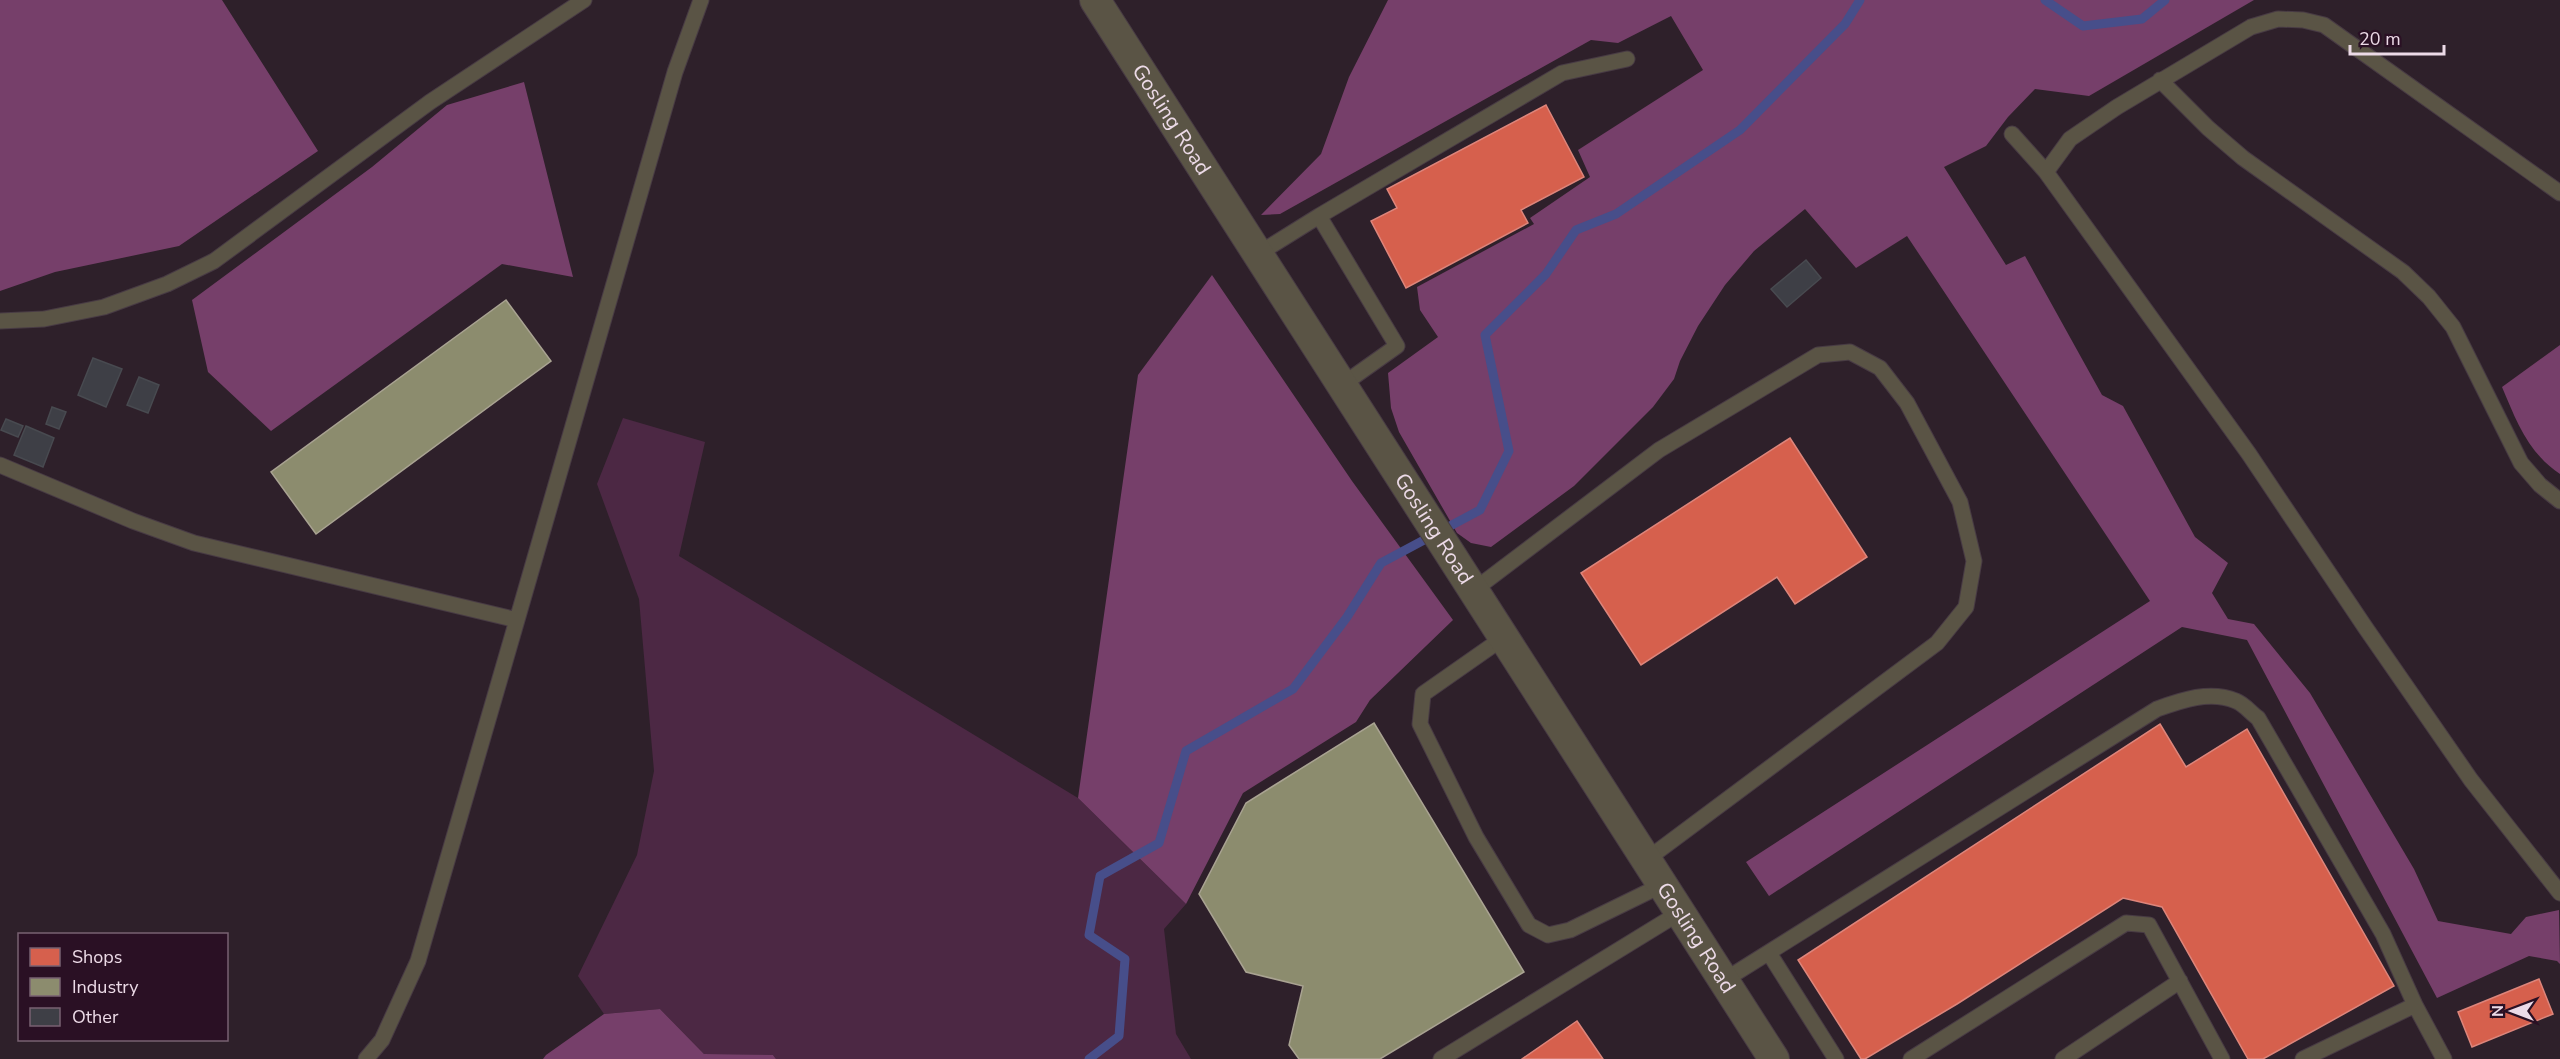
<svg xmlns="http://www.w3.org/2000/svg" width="2560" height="1059" viewBox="0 0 2560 1059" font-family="'Nunito Sans',sans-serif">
  <rect width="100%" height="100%" fill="#2e202a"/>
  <path fill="#4c2844" d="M623 418 705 442 679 556 1078 798 1186 904 1164 929 1176 1034 1191 1059H776L773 1055 704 1054 660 1009 604 1014 578 976 637 855 654 771 639 599 597 484Z"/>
  <path fill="#763f6a" d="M0 0H222L318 151 179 246 55 272 0 291Z
    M1388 0H2254L2089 96 2035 89 2008 117 1986 146 1944 167 2006 265 2025 256 2102 395 2123 406 2195 537 2228 563 2212 593 2228 619 2254 624 2310 693 2414 869 2438 921 2511 934 2526 917 2559 910 2560 964 2557 961 2529 956 2437 998 2247 640 2182 627 1769 896 1746 862 2150 601 1907 236 1856 268 1805 209 1754 251 1725 285 1698 326 1680 361 1674 379 1653 407 1574 486 1491 547 1471 543 1457 533 1399 432 1391 408 1388 373 1438 337 1420 310 1417 287 1534 224 1530 218 1590 177 1578 150 1703 70 1671 16 1618 43 1591 40 1280 214 1261 215 1321 154 1349 77Z
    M524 82 573 277 502 264 271 431 208 372 192 300 372 167 447 105Z
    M1212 275 1352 481 1453 620 1370 700 1356 722 1243 793 1186 904 1078 798 1138 375Z
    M2560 345V474C2528 453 2516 420 2502 387Z
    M660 1009 704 1054 773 1055 776 1059H543L546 1055 604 1014Z"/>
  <path fill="#d6604d" stroke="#dd857b" stroke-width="1.5" d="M1546 105 1584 177 1521 210 1528 223 1406 288 1371 221 1397 208 1387 189Z
    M1790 438 1867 557 1795 604 1777 577 1641 665 1581 573Z
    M2160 724 2186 767 2247 729 2394 986 2263 1059H2248L2162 907 2123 898 1957 1004 1865 1059H1861L1798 960Z
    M2539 979 2553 1014 2472 1047 2458 1012Z
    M1577 1021 1603 1059H1522Z"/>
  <path fill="#8c8c6e" stroke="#a9a392" stroke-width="1.5" d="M506 300 551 361 316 534 271 472Z
    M1374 723 1524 972 1380 1059H1299L1289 1045 1303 986 1246 972 1199 894 1246 803Z"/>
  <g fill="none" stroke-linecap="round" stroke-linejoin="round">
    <path stroke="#474e8a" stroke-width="9" d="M2045 0 2083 26 2142 19 2165 0
      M1089 1059 1119 1036 1125 959 1089 935 1100 876 1159 843 1186 751 1293 689 1347 617 1381 563 1480 510 1509 451 1485 335 1546 274 1576 230 1616 214 1740 130 1845 24 1860 0"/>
  </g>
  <path fill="#3e3f46" stroke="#484a50" stroke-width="1.5" d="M1806 260 1821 278 1787 307 1771 289Z
    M93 358 122 369 106 407 78 395Z
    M139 377 159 385 148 413 127 405Z
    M52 407 66 412 59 429 46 424Z
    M6 419 23 426 18 437 1 430Z
    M26 426 54 438 43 467 14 455Z"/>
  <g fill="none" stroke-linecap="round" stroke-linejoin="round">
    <defs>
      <path id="lane" d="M2160 80 2208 128 2243 158 2403 272 2429 297 2453 327 2521 463 2540 485 2560 501
        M2012 134 2046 172 2249 454 2365 627 2471 780 2560 893
        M2046 172 2070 139 2117 107 2251 27 2278 19 2303 20 2324 25 2560 193
        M1319 216 1562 73 1627 59
        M1258 254 1319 216 1397 346 1342 385
        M0 321 44 319 104 307 167 284 214 261 430 102 584 0
        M0 465 133 521 194 543 517 620 675 72 701 0
        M1474 590 1659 450 1818 355 1850 352 1880 368 1907 403 1960 502 1974 561 1966 607 1937 643 1646 860
        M1503 638 1423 694 1420 724 1476 837 1529 925 1548 935 1570 930 1662 885
        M1769 953 1836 1059
        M1723 981 2157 709C2182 700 2210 690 2236 701 2244 704 2251 713 2258 718L2383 934 2415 1005 2444 1059
        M366 1059 382 1040 418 961 517 620
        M1441 1059 1679 913
        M1911 1059 2126 923 2149 925 2222 1059
        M2063 1059 2180 981
        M2303 1059 2415 1005"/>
      <g id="street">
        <path id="s1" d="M1095 0 1774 1059"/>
      </g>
    </defs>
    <use href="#lane" stroke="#483b44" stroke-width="17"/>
    <use href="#street" stroke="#483b44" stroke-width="32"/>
    <use href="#lane" stroke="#5a5445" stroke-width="15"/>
    <use href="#street" stroke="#5a5445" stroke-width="30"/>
  </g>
  <g text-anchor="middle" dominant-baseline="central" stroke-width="6" stroke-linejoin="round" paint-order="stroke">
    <g font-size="21" fill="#ecdae7" stroke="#2a1024">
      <text stroke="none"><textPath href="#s1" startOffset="142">Gosling Road</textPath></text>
      <text stroke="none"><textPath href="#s1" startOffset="628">Gosling Road</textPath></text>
      <text stroke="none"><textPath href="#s1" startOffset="1114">Gosling Road</textPath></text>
    </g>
  </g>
  <rect x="18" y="933" width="210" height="108" fill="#2a1024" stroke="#786172" stroke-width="1.5"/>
  <rect x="30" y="948" width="30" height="18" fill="#d6604d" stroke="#786172" stroke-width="1.5"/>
  <text x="72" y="963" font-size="18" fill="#ecdae7">Shops</text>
  <rect x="30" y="978" width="30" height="18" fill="#8c8c6e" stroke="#786172" stroke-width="1.5"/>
  <text x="72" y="993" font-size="18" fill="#ecdae7">Industry</text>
  <rect x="30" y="1008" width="30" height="18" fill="#3e3f46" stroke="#786172" stroke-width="1.5"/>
  <text x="72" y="1023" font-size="18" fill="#ecdae7">Other</text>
  <g transform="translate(2512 1011) rotate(270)" stroke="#2a1024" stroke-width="4.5" paint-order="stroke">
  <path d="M0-4.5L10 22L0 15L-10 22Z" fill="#ecdae7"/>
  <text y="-9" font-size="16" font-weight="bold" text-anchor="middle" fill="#ecdae7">N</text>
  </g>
  <path d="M2350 45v9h94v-9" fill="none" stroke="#ecdae7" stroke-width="3"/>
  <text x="2359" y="45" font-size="18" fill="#ecdae7" stroke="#2a1024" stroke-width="4.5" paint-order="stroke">20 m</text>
</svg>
